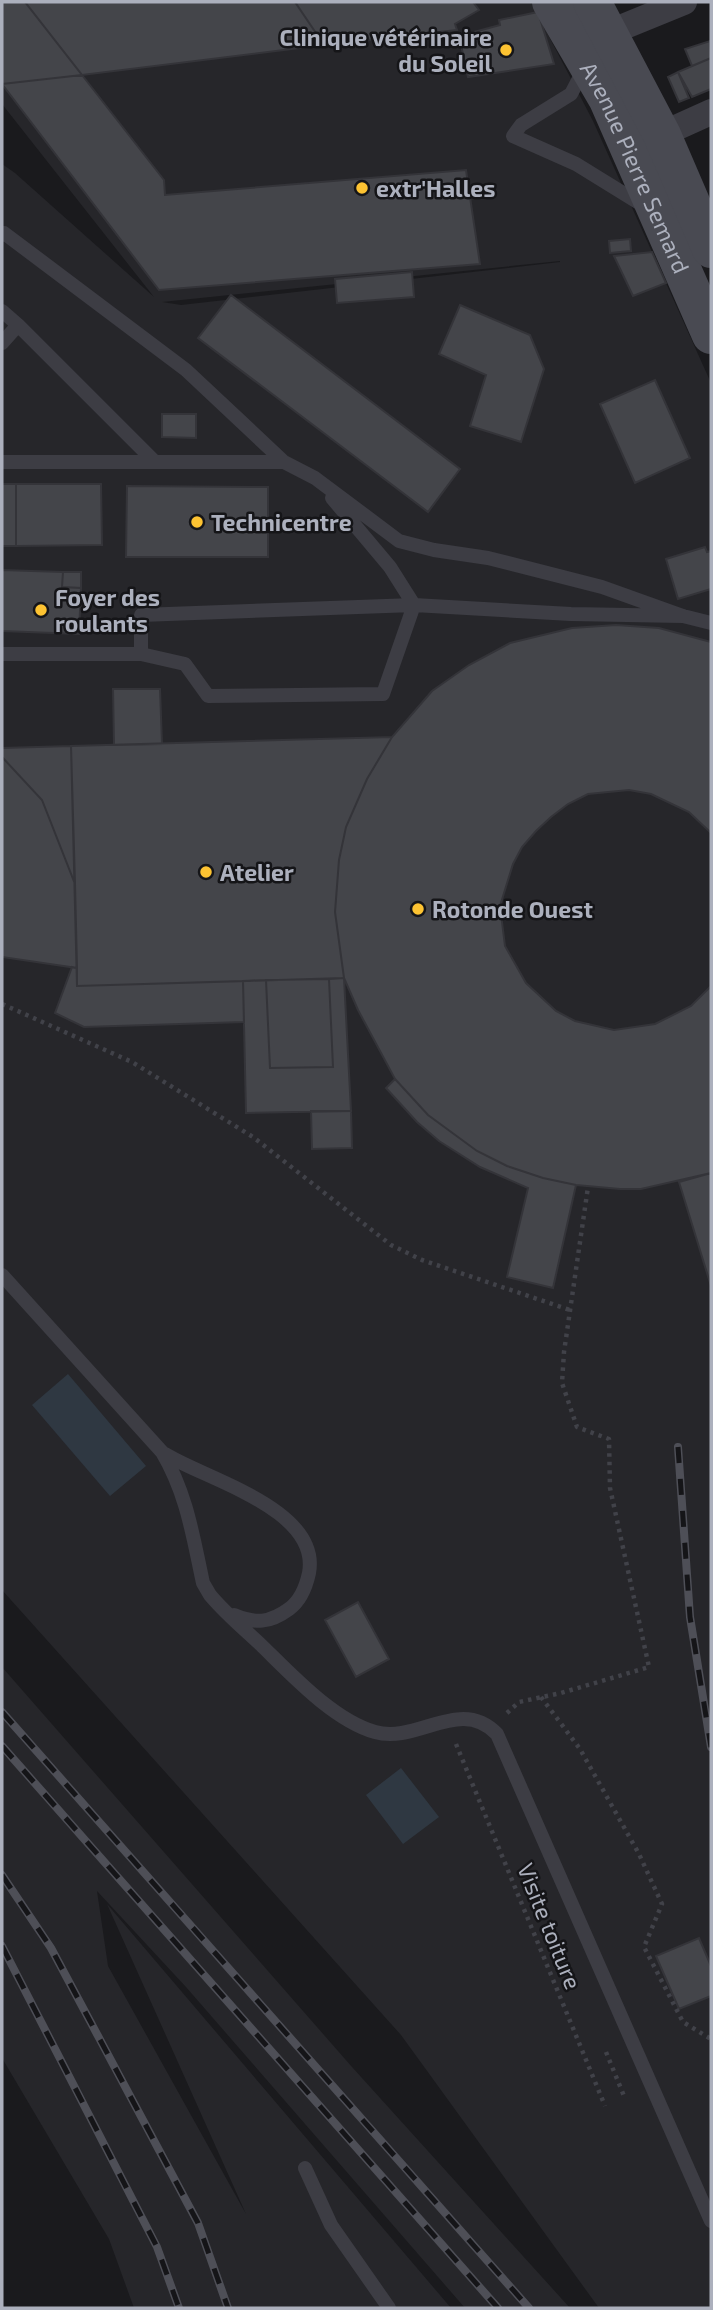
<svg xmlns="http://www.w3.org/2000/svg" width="713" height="2310" viewBox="0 0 713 2310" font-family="'Exo 2',sans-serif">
  <rect width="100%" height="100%" fill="#1a1a1d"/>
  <path fill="#26262a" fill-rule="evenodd" d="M2 2H531L593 121 711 383V2308H599L401 2035 2 1590V164L15 173 154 297 2 104ZM560 262 181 305 162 302 560 261Z
    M2 1667 352 2067 570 2308H465L186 1987 97 1891 108 1966 246 2214 107 1904 451 2308H134L109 2239 2 2058Z"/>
  <path fill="#2f3842" d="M68 1374 146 1466 110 1496 32 1405Z
    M401 1768 439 1817 403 1844 366 1795Z"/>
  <path fill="#44454a" stroke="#343439" stroke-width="2" d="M2 2H25L82 75 2 84Z
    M25 2H295L324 45 82 75Z
    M295 2H473L479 10 455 24 457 30 324 45Z
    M538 12 554 64 468 77 459 36 500 25 499 20Z
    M710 41 711 58 692 66 685 49Z
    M711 58V89L692 97 678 72Z
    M678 72 689 98 679 102 668 77Z
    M82 75 164 180 165 195 466 170 480 264 159 290 2 84Z
    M630 239 631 251 610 253 609 241Z
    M652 252 666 283 633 296 614 256Z
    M412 272 414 297 337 303 335 279Z
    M231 295 460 469 428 512 198 338Z
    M460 305 530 335 544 369 521 442 470 426 486 375 439 354Z
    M655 380 690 458 635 483 600 404Z
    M162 414H196V438L162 437Z
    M2 484H16V546H2Z
    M16 484H101L102 545 16 546Z
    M127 486 268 487V557H126Z
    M705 547 707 552 711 551V589L678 599 666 559Z
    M2 570 63 572 62 587 81 588 79 634 2 631Z
    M63 572H81V588L62 587Z
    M616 625 659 628 711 642V833L689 812 651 794 629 790 588 794 568 804 551 817 536 831 522 847 513 864 500 906 505 946 526 983 556 1011 575 1021 614 1030 655 1024 691 1006 711 986V1173L641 1189H620L576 1185 543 1178 507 1166 477 1151 428 1115 395 1079 358 1010 344 978 335 912 339 860 346 827 367 779 392 737 432 691 469 665 510 643 572 628Z
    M113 689H160L162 744 114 745Z
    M392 737 367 779 346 827 339 860 335 912 344 978 77 986 71 746Z
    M71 746 75 884 42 800 2 757V748Z
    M2 757 42 800 75 884 77 968 2 957Z
    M72 967 77 968V986L243 981 244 1022 84 1027 55 1013Z
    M344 978 351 1111 246 1113 243 981 266 980 270 1068 333 1067 329 979Z
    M329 979 333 1067 270 1068 266 980Z
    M395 1079 428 1115 477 1151 507 1166 543 1178 576 1185 553 1288 507 1277 528 1188 480 1167 439 1141 417 1122 386 1088Z
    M311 1111H351L352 1148 312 1149Z
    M711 1173V1286L679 1182Z
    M358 1602 389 1659 356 1677 325 1620Z
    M699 1938 711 1966V1996L679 2009 656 1956Z"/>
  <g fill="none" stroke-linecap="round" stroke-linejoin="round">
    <path stroke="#414249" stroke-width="4.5" stroke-dasharray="3.5 5" stroke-linecap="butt" d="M2 1004 132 1062 253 1137 391 1245 422 1260 570 1310
      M541 1697 580 1749 639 1854 662 1904 644 1947 683 2022 711 2039
      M507 1713 519 1702 561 1693 649 1667 610 1488 609 1439 577 1427 562 1383 564 1352 588 1187
      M456 1744 605 2106
      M606 2052 624 2096"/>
    <path stroke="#3d3d44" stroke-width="14" d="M584 69 571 94 521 125 513 136 576 164 644 206
      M2 235 4 233 186 370 284 462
      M2 311 18 325 2 343
      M18 325 155 462
      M2 462H284L315 478 399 541 434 550 488 558 602 587 683 616 711 623
      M332 498 390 567 414 605
      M414 605 141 615V654L185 664 208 696 383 694 414 605 571 614 683 616
      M2 654H141
      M2 1275 162 1452C187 1494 193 1537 203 1583L210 1595C225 1613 243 1628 260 1644 291 1674 333 1720 375 1732 418 1744 460 1696 497 1734L711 2221
      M165 1454C205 1479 321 1509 309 1573 306 1587 300 1601 289 1609 270 1623 255 1624 234 1615
      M305 2168 331 2225 389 2308"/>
    <path stroke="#3d3d44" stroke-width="26" d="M608 33 684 2
      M649 140 711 112"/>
    <g stroke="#494a52" stroke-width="38">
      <path id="s1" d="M551 2 608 100 711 335"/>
      <path d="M592 2 662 135 711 249"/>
    </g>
    <defs>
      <path id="rail" d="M678 1447 690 1617 711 1747
        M2 1712 529 2308
        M2 1746 498 2308
        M2 1875 51 1948 198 2223 228 2308
        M2 1946 157 2247 179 2308"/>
    </defs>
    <use href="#rail" stroke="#4e4f57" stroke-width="8"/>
    <use href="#rail" stroke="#151518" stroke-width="5" stroke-dasharray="16" stroke-linecap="butt"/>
  </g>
  <g fill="#fdc332" stroke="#151518" stroke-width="2.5">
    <circle cx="506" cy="50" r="7"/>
    <circle cx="362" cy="188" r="7"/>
    <circle cx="197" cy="522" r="7"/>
    <circle cx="41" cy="610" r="7"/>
    <circle cx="206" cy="872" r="7"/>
    <circle cx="418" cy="909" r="7"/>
  </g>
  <g text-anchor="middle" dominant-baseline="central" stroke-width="5" stroke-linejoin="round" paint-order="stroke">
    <g font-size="23" font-weight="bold" fill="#acb0bd" stroke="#151518" text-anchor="start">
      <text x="492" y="37" text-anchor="end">Clinique vétérinaire<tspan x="492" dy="26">du Soleil</tspan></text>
      <text x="376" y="188">extr'Halles</text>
      <text x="211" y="522">Technicentre</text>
      <text x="55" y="597">Foyer des<tspan x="55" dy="26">roulants</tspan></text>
      <text x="220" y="872">Atelier</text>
      <text x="432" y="909">Rotonde Ouest</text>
    </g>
    <g font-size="23" fill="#acb0bd" stroke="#151518">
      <text stroke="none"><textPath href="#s1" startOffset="186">Avenue Pierre Semard</textPath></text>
      <text transform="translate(550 1926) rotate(68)">Visite toiture</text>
    </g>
  </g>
  <rect width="713" height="2310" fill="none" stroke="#acb0bd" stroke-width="7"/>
</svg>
